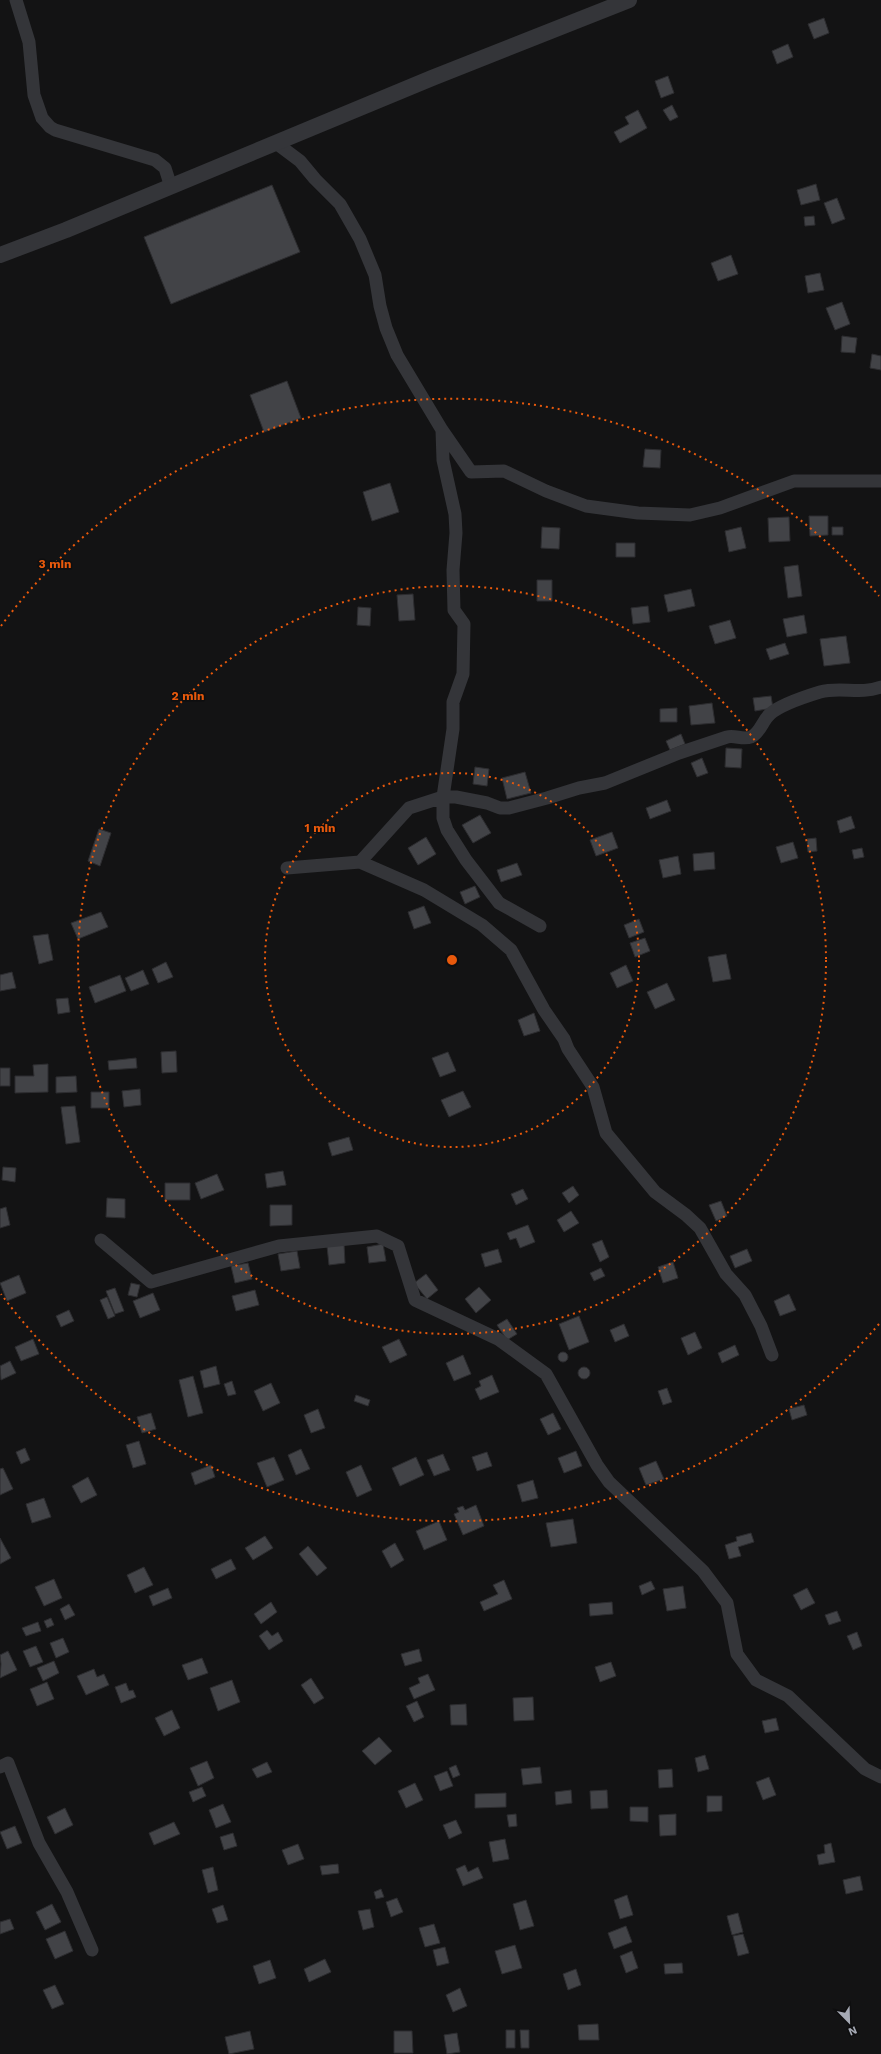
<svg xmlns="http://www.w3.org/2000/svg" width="881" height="2054" viewBox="0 0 881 2054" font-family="'Work Sans',sans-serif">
  <rect width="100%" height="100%" fill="#131314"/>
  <path fill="#424347" stroke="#2d2d30" d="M824 18 829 33 814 39 808 24Z
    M788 44 793 57 777 64 772 51Z
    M668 76 674 93 661 98 655 81Z
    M672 105 678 117 670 121 663 110Z
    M638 110 647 128 620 143 614 132 629 124 625 117Z
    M816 184 820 200 801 205 797 190Z
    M272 185 300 252 171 304 144 237Z
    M837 198 845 219 832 224 824 203Z
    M814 216 815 225 805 226 804 217Z
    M731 255 738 274 718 281 711 263Z
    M820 273 824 290 808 293 805 276Z
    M842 302 850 324 835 330 826 308Z
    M842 336 857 338 855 353 841 352Z
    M872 354 881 356V370L870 368Z
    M287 381 301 418 264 432 250 395Z
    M645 449 661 450 660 468 643 467Z
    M390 483 399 512 372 521 363 492Z
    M809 516H828V535L810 536Z
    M789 517 790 541 769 542 768 518Z
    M542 527 560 528 559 549 541 548Z
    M741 527 746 548 729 552 725 531Z
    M832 527H843V535H832Z
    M616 543H635V557H616Z
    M798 565 802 596 788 598 784 567Z
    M537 580H552V601H537Z
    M691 589 695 606 668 612 664 595Z
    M413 594 415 620 399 621 397 595Z
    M648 606 650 622 633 624 631 608Z
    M358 607 371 608 370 626 357 625Z
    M804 615 807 633 787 637 783 619Z
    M730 620 736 638 715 644 709 626Z
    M846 636 850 663 824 666 820 639Z
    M785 643 789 654 770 660 766 649Z
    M771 696 773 708 755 711 753 698Z
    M712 703 715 723 691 725 689 706Z
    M677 708V722H660V709Z
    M681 734 685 744 670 750 666 741Z
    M726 748 742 749 741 768 725 767Z
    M702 758 708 773 697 777 691 763Z
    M475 767 489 769 487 786 473 784Z
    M525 772 531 793 507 799 502 778Z
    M667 800 671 811 650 819 646 808Z
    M480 815 491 833 473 843 462 825Z
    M851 816 855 828 840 833 837 821Z
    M99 829 111 833 100 866 88 861Z
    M612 832 618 848 596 856 590 840Z
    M426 837 436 854 418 865 408 848Z
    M816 838 817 851 808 852 807 839Z
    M793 842 798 858 781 863 776 847Z
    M862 848 864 857 854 859 852 850Z
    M714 852 715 869 694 871 693 854Z
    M678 856 681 874 663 878 659 860Z
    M517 863 522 875 501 882 497 870Z
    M475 886 480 897 465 904 460 892Z
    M424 906 431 923 414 929 408 912Z
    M101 912 108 927 78 939 71 923Z
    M639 919 644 932 629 938 624 925Z
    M48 934 53 960 39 964 33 936Z
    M645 938 650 951 635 957 630 943Z
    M726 954 731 979 713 982 708 957Z
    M166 962 173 977 158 983 152 969Z
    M626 965 633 981 617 988 610 973Z
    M143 970 149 984 131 991 125 978Z
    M12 972 16 988 0 991V975Z
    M120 975 126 991 95 1003 89 987Z
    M667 983 675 1000 655 1009 647 992Z
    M68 998 70 1012 58 1014 56 999Z
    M534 1013 540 1031 524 1036 518 1020Z
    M176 1051 177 1072 162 1073 161 1052Z
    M448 1052 456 1071 440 1077 432 1058Z
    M136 1058 137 1068 109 1070 108 1061Z
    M48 1064V1092L15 1093V1076H34L33 1065Z
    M0 1068H10V1086H0Z
    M76 1076 77 1092 56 1093V1077Z
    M140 1089 141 1105 124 1107 122 1091Z
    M463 1091 471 1107 449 1117 441 1100Z
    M91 1092H109V1108H91Z
    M75 1106 80 1142 66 1144 61 1107Z
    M349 1137 353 1150 332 1156 328 1143Z
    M3 1167 16 1168 15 1182 2 1180Z
    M283 1171 286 1185 267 1188 265 1174Z
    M217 1174 224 1190 201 1199 195 1183Z
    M165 1183H190V1200H165Z
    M573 1186 579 1195 569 1203 562 1193Z
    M523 1189 528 1199 516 1205 511 1194Z
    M107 1198 125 1199V1218L106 1217Z
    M721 1201 727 1216 716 1221 709 1205Z
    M270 1205H292V1225L270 1226Z
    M6 1207 10 1225 0 1228V1209Z
    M571 1211 579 1223 564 1232 557 1220Z
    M528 1225 535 1242 520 1248 516 1238 510 1240 507 1233Z
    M602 1240 609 1257 600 1262 592 1244Z
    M344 1244 345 1263 329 1265 327 1246Z
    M383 1244 386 1261 369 1263 367 1247Z
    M498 1249 502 1262 485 1267 481 1254Z
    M747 1249 752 1261 735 1268 730 1256Z
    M297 1251 300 1268 281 1271 278 1254Z
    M673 1262 678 1278 663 1283 658 1267Z
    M248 1263 252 1279 235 1283 231 1266Z
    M601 1268 605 1276 594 1281 590 1273Z
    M426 1274 438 1290 427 1299 414 1283Z
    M19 1275 26 1293 7 1301 0 1283Z
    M131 1283 140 1285 137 1297 128 1295Z
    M479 1287 491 1300 476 1313 465 1299Z
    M115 1288 124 1311 115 1314 106 1291Z
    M255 1290 259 1305 236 1311 232 1296Z
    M153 1293 160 1310 140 1318 133 1301Z
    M789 1294 796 1310 780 1316 774 1301Z
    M107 1297 115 1316 108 1319 100 1300Z
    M69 1310 74 1321 61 1327 56 1316Z
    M579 1316 589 1342 569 1350 559 1324Z
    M507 1319 517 1334 507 1340 497 1325Z
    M624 1324 629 1336 615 1342 610 1330Z
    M695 1332 702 1348 688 1355 681 1338Z
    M33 1339 39 1354 21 1361 15 1347Z
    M399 1339 407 1355 390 1363 382 1347Z
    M735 1345 739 1355 722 1363 718 1353Z
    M558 1357a5 5 0 1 1 10 0a5 5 0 1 1-10 0Z
    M463 1355 471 1374 454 1381 446 1363Z
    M10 1361 16 1373 1 1380 0 1366Z
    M216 1366 220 1384 204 1388 200 1371Z
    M578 1373a6 6 0 1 1 12 0a6 6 0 1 1-12 0Z
    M492 1375 499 1392 480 1400 475 1389 481 1386 479 1381Z
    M193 1376 203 1413 188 1417 179 1380Z
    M232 1381 236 1394 228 1396 224 1384Z
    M271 1383 280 1403 263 1411 254 1391Z
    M667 1388 672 1402 663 1405 658 1391Z
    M356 1395 370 1400 368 1406 354 1401Z
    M804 1405 807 1415 792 1420 789 1409Z
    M318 1409 325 1428 311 1433 304 1415Z
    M151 1413 156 1429 142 1433 137 1417Z
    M553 1413 561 1429 548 1435 540 1419Z
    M139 1441 146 1464 133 1468 126 1445Z
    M25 1448 30 1460 21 1464 16 1452Z
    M301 1449 310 1469 296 1475 288 1455Z
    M576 1451 582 1466 564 1473 558 1458Z
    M487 1452 492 1466 477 1471 472 1457Z
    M443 1454 450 1470 434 1476 427 1460Z
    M274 1457 284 1480 267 1487 257 1463Z
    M416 1457 424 1475 400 1486 392 1468Z
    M656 1461 664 1479 646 1485 639 1468Z
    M211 1465 215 1477 195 1485 191 1473Z
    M361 1465 372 1490 357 1497 346 1472Z
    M3 1468 13 1489 0 1495V1469Z
    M88 1477 97 1495 81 1503 72 1486Z
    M533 1480 538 1498 522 1502 517 1485Z
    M44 1498 51 1517 32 1523 26 1504Z
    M476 1505 484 1526 463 1535 454 1514 459 1512 457 1508 463 1506 465 1510Z
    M573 1519 577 1543 551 1547 546 1523Z
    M439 1521 447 1540 424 1550 416 1531Z
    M751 1533 754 1542 738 1547 741 1556 729 1559 725 1545 737 1541 736 1537Z
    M265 1536 273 1548 253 1560 245 1548Z
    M0 1538 11 1558 0 1564Z
    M395 1543 404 1560 391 1568 382 1551Z
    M308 1546 327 1568 317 1576 299 1554Z
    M231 1559 236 1569 216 1579 211 1569Z
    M144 1567 153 1585 135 1593 127 1575Z
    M54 1579 62 1598 44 1606 35 1587Z
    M504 1580 512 1599 484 1611 480 1602 498 1594 493 1585Z
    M651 1581 655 1589 642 1595 639 1586Z
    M683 1586 686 1608 667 1611 663 1589Z
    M168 1588 172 1598 153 1606 149 1596Z
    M807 1588 815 1603 801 1610 793 1595Z
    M271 1602 277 1612 261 1624 254 1614Z
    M612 1602 613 1614 590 1616 589 1604Z
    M69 1604 75 1615 65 1620 60 1609Z
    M837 1611 841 1621 829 1625 825 1615Z
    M51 1618 54 1625 47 1628 44 1621Z
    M38 1622 41 1631 26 1636 22 1628Z
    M267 1630 272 1636 278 1632 283 1641 269 1650 259 1636Z
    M857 1632 862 1646 853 1650 847 1636Z
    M63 1638 69 1652 56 1658 50 1643Z
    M36 1646 43 1662 30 1667 23 1651Z
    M419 1649 422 1661 405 1666 401 1654Z
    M8 1651 17 1670 0 1678 1 1664 0 1655Z
    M202 1658 208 1673 188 1680 182 1665Z
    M54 1661 59 1673 43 1681 37 1668Z
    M611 1662 616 1676 600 1682 595 1667Z
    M94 1669 97 1677 104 1674 109 1685 86 1695 77 1676Z
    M428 1674 435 1690 414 1699 409 1688 420 1683 418 1678Z
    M311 1678 324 1698 314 1704 301 1685Z
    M232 1680 240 1702 218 1711 210 1688Z
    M47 1682 54 1699 37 1706 30 1689Z
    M126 1683 129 1691 133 1690 136 1697 121 1703 115 1687Z
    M533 1697 534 1720 514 1721 513 1698Z
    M417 1701 424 1717 414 1722 406 1706Z
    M466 1704 467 1725H451L450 1705Z
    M172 1710 180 1728 164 1736 155 1718Z
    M776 1718 779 1730 765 1733 762 1721Z
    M379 1737 392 1751 375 1765 362 1751Z
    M705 1755 709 1769 698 1772 695 1758Z
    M207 1761 214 1778 198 1786 190 1768Z
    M267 1762 272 1772 257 1778 252 1769Z
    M456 1765 460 1775 453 1778 449 1768Z
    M540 1767 542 1783 523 1785 521 1769Z
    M672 1769 673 1787 659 1788 658 1770Z
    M447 1771 453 1786 440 1791 434 1776Z
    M769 1777 776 1795 763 1800 756 1782Z
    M415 1783 423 1800 406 1808 398 1791Z
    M202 1787 206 1796 193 1802 189 1792Z
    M571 1790 572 1803 556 1805 555 1792Z
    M607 1790 608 1808 591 1809 590 1791Z
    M506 1793V1807L475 1808V1794Z
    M707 1796H722V1811L707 1812Z
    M223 1804 231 1822 216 1828 209 1810Z
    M630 1807H648V1822L630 1821Z
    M65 1808 73 1825 55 1834 47 1817Z
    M516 1814 517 1826 509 1827 507 1815Z
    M676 1814V1835L660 1836 659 1815Z
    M456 1820 462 1833 449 1839 443 1825Z
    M174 1822 180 1834 154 1845 149 1833Z
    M15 1826 22 1843 7 1849 0 1832Z
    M233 1833 237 1846 224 1850 220 1837Z
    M505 1839 509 1859 493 1862 489 1842Z
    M831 1843 835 1862 819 1865 817 1855 825 1853 824 1845Z
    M298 1844 304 1859 288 1865 282 1850Z
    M338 1864 339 1873 322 1875 320 1866Z
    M465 1865 468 1872 478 1867 483 1878 463 1886 456 1869Z
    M213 1867 218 1890 208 1893 202 1870Z
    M860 1876 863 1890 846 1894 843 1880Z
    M381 1889 384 1897 376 1899 374 1892Z
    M627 1895 633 1915 620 1919 614 1900Z
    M397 1898 403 1912 391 1917 386 1902Z
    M526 1900 534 1926 520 1930 513 1904Z
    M52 1904 61 1922 45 1930 36 1912Z
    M223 1905 228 1920 217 1923 212 1909Z
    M370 1909 374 1927 363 1930 358 1911Z
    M738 1913 743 1932 732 1935 727 1916Z
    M10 1919 14 1929 0 1934V1922Z
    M434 1924 440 1943 425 1947 419 1928Z
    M626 1926 632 1942 614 1949 608 1933Z
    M65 1931 73 1951 55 1959 46 1939Z
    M743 1934 749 1953 738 1956 733 1936Z
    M515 1945 522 1968 502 1974 495 1951Z
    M445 1947 449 1963 437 1966 433 1950Z
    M632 1951 638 1968 626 1973 620 1956Z
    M325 1959 331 1972 309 1982 304 1969Z
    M270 1960 276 1978 259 1984 253 1966Z
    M682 1963 683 1973 665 1974 664 1964Z
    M576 1969 581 1985 568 1990 563 1974Z
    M55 1985 64 2004 52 2009 43 1990Z
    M460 1988 467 2006 453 2012 446 1995Z
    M598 2024 599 2040H579L578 2025Z
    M506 2030H515V2048H506Z
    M520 2030H529V2048H521Z
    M250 2031 254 2049 229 2054 225 2037Z
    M394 2031H412L413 2053H394Z
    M457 2033 460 2052 447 2054 444 2035Z"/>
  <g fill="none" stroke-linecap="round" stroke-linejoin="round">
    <path stroke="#343539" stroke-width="13" d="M16 0 29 42 34 95 42 118 50 127 55 130 155 160 165 168 171 187
      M276 143 300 161 315 179 340 204 360 239 375 275 380 306 386 328 397 355 442 430 471 472 504 471 546 491 586 506 638 513 690 515 720 508 794 481H881
      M442 430 443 460 455 514 456 533 453 570 454 610 464 624 463 674 453 702V729L443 797V818L447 830 466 860 499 903 540 926
      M360 862 424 890 482 925 511 950 544 1010 564 1039 568 1049 593 1087 606 1133 655 1192 686 1215 700 1228 726 1274 745 1295 761 1326 772 1355
      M287 868 360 862 409 808 443 797H456L487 803 500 808H509L547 798 579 788 605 783 679 753 727 737C735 735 743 740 751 737 761 732 762 721 770 714 780 705 807 696 820 692 841 686 859 695 881 687
      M101 1240 151 1282 279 1246 377 1236 398 1246 415 1300 498 1339 546 1374 597 1465 609 1482 703 1571 727 1603 737 1654 756 1680 788 1696 865 1769 881 1777
      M0 1767 8 1763 39 1843 67 1892 92 1950"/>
    <path stroke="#343539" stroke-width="16" d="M0 255 66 230 432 78 629 0"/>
  </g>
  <g fill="none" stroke="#e8590c" stroke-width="2" stroke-dasharray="2 4">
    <circle cx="452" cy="960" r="187"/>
    <circle cx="452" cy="960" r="374"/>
    <path d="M879 1324A561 561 0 0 1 1 1294M1 626A561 561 0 0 1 879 596"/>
  </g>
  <circle cx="452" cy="960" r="6" fill="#e8590c" stroke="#0e0e0f" stroke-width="2"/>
  <g font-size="12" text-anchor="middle" font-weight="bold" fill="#e8590c" stroke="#0e0e0f" stroke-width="3" stroke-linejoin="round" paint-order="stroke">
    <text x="55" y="568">3 min</text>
    <text x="188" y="700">2 min</text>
    <text x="320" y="832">1 min</text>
  </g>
  <g transform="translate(849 2022) rotate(157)" stroke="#0e0e0f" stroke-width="3" paint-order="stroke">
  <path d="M0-3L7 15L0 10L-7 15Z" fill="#a5a9b4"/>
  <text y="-6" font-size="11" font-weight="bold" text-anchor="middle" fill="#a5a9b4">N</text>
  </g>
</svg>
